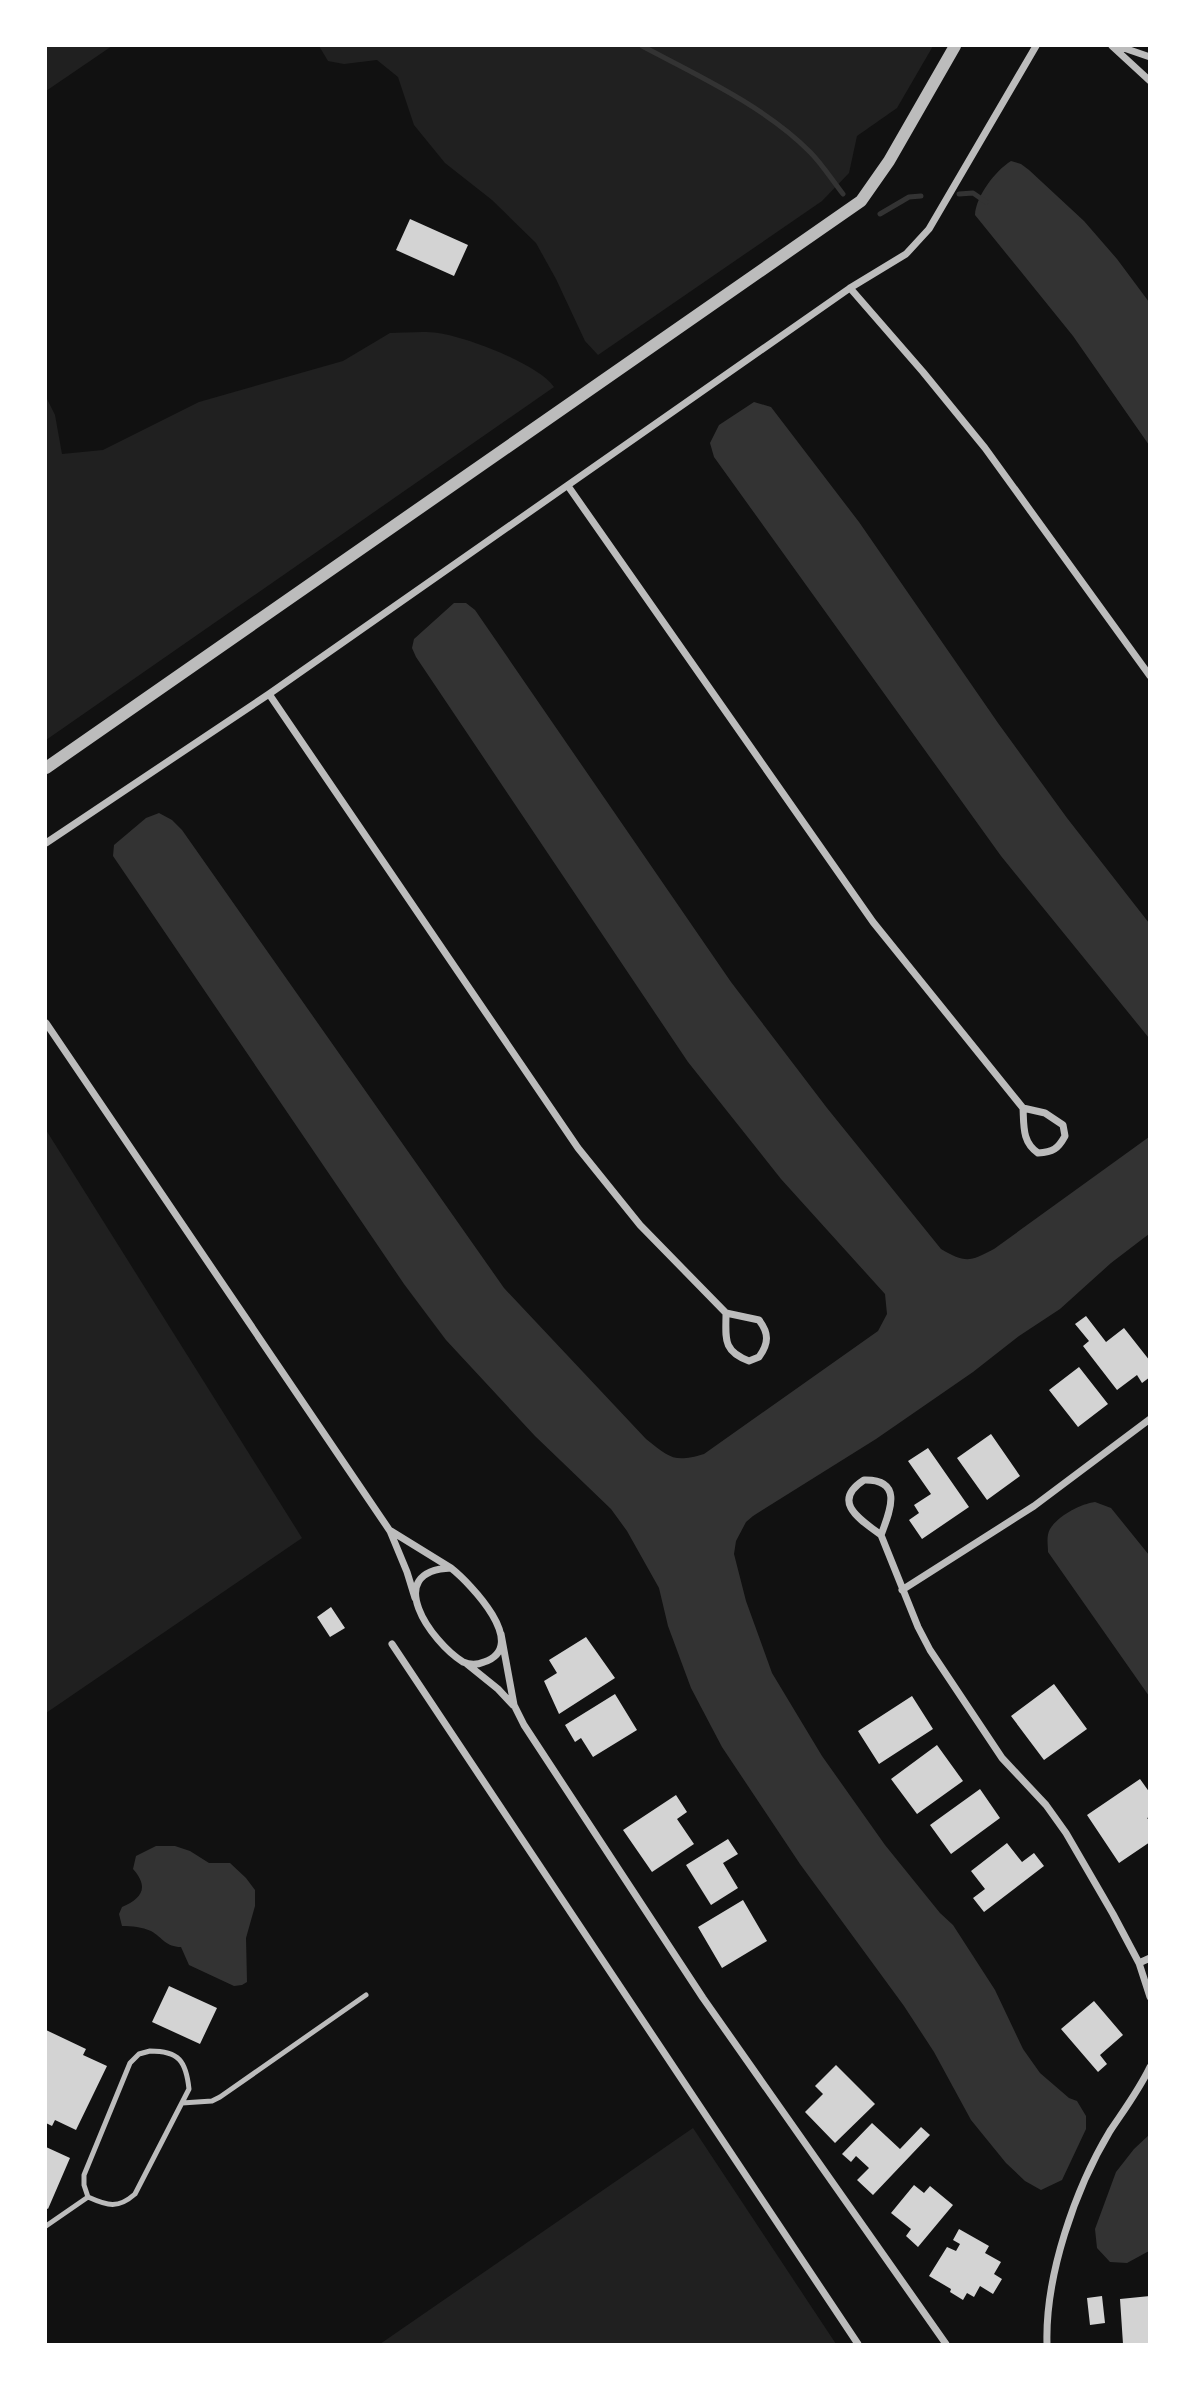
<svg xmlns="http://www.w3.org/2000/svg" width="1195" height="2390" viewBox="0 0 1195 2390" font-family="'DM Sans',sans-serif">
  <rect width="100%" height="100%" fill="#111"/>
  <path fill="#202020" d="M46 46H112L46 91Z
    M319 46H933L897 108 857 136 849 173 822 201 598 355 585 341 556 279 536 243 492 200 445 163 414 125 398 77 377 60 344 64 328 61Z
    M390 333C405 333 423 331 438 333 467 337 538 364 554 387L46 740V397L55 415 62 454 103 450 199 402 343 361Z
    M46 1130 302 1538 46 1713Z
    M693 2128 836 2344H380Z"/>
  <path fill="#333" d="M1011 161 1021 164 1029 170 1084 221 1117 259 1149 302V445L1073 336 975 215C976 196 995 171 1011 161Z
    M754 402 771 407 859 522 998 723 1067 818 1149 923V1038L1001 856 714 457 710 443 719 425Z
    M454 603H466L475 610 731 982 827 1108 941 1249C965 1263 970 1262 994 1249L1149 1137V1234L1111 1263 1060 1309 1019 1336 973 1372 876 1439 753 1516 746 1522 736 1541 734 1554 746 1601 772 1673 822 1756 885 1845 940 1913 953 1925 995 1990 1023 2049 1040 2073 1069 2098 1077 2101 1086 2116V2129L1062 2180 1041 2190 1025 2181 1006 2163 971 2120 934 2052 904 2006 800 1864 722 1747 691 1688 668 1626 659 1588 627 1531 611 1509 535 1436 446 1340 404 1284 113 856 114 845 146 818 159 813 172 820 182 830 504 1288 646 1439C670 1458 674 1463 704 1454L878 1331 887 1314 885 1294 781 1179 688 1062 416 657 412 648 414 639Z
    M1095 1502 1111 1508 1149 1555V1696L1048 1552C1048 1545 1046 1536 1050 1529 1058 1516 1080 1504 1095 1502Z
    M156 1846H175L190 1851 209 1863H230L246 1878 255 1890V1906L246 1938 247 1982 242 1985 234 1986 189 1965 181 1947C166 1947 163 1938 151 1931 142 1927 132 1926 122 1926L119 1914 122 1907C141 1899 150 1888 133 1869L136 1856Z
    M1149 2135V2251L1127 2263 1110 2262 1097 2248 1095 2229 1116 2172 1134 2149Z"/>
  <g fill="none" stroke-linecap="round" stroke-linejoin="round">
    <path stroke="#333" stroke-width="5" d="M642 46C697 75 766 107 810 152 822 164 832 180 843 194
      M959 194 973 193 986 202
      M880 214 909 197 921 196"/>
  </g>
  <path fill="#d3d3d3" d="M410 219 468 245 454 276 396 250Z
    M1086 1316 1106 1342 1124 1328 1150 1361V1377L1142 1383 1137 1375 1117 1390 1083 1346 1089 1341 1075 1324Z
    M1079 1367 1108 1404 1078 1427 1049 1390Z
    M991 1434 1020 1476 987 1500 957 1458Z
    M928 1448 969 1507 922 1539 909 1520 919 1513 914 1505 931 1494 908 1461Z
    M331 1607 345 1628 330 1637 317 1617Z
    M586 1637 615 1678 559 1714 544 1681 557 1673 549 1660Z
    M1054 1684 1087 1729 1044 1760 1011 1716Z
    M615 1694 637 1730 593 1757 581 1738 575 1742 565 1725Z
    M912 1696 933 1729 879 1764 858 1731Z
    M937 1745 963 1781 917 1814 891 1779Z
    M1140 1779 1150 1793V1817L1147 1818 1150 1821V1842L1119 1863 1087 1815Z
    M980 1789 1000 1818 951 1854 930 1825Z
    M676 1795 687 1812 677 1819 694 1844 652 1872 623 1830Z
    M728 1839 738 1854 723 1863 738 1888 711 1905 686 1865Z
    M1007 1843 1022 1862 1034 1853 1044 1866 984 1912 973 1898 985 1889 971 1871Z
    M743 1900 767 1941 722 1968 698 1927Z
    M169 1986 217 2008 200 2044 152 2022Z
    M1094 2001 1123 2035 1100 2055 1107 2064 1098 2072 1061 2029Z
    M46 2030 86 2049 83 2055 107 2066 76 2130 55 2120 52 2126 46 2123Z
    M836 2065 875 2104 835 2143 805 2112 823 2094 815 2086Z
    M872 2123 900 2149 921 2127 930 2135 873 2195 857 2180 869 2168 856 2156 851 2162 842 2154Z
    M46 2147 70 2158 48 2209 46 2208Z
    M914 2185 924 2193 930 2186 953 2205 918 2247 906 2236 911 2229 891 2213Z
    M959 2229 989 2246 985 2253 1001 2262 994 2274 1002 2279 993 2294 980 2286 974 2297 967 2293 963 2300 950 2292 951 2289 929 2276 947 2247 956 2251 960 2244 953 2240Z
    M1102 2296 1105 2323 1090 2325 1087 2298Z
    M1150 2296V2344H1123L1120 2299Z"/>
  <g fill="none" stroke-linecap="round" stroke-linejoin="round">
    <path stroke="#bcbcbc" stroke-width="5" d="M150 2051C179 2051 186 2061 189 2089L135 2194C118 2209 108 2206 88 2197L84 2185V2175L130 2063 139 2054Z
      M182 2103 212 2101 220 2097 366 1995
      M46 2226 88 2197"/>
    <path stroke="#bcbcbc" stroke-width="7" d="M1112 46 1150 81
      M1118 46 1150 57
      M850 288 923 372 985 448 1150 676
      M568 486 873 922 1023 1108
      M269 694 578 1148 640 1225 726 1313
      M46 843 269 694 850 288 906 254 929 229 1036 46
      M46 1023 390 1531 407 1572 415 1598
      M1023 1108 1045 1113 1063 1125 1065 1136C1058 1149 1053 1152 1038 1153 1022 1142 1024 1126 1023 1108Z
      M726 1313 759 1320C769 1333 769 1343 759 1357L749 1361C722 1351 726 1338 726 1313Z
      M864 1480C904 1479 890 1511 881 1535 861 1520 830 1502 864 1480Z
      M391 1531 451 1568
      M881 1535 918 1627 930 1650 1002 1758 1046 1805 1066 1833 1113 1914 1139 1963 1150 1997
      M451 1568C470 1583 531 1646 484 1662 477 1665 470 1665 463 1662 431 1642 381 1571 451 1568Z
      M902 1590 1034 1506 1150 1419
      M501 1634 514 1705 524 1725 703 1998 946 2344
      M392 1644 858 2344
      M467 1664 498 1689 513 1705
      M1139 1963 1150 1958
      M1047 2344C1045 2276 1075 2189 1110 2131 1124 2110 1139 2090 1150 2067"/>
    <path stroke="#bcbcbc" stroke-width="12" d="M46 768 861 201 889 161 955 46"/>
  </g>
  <rect width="1195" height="2390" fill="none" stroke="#ffffff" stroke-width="94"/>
</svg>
